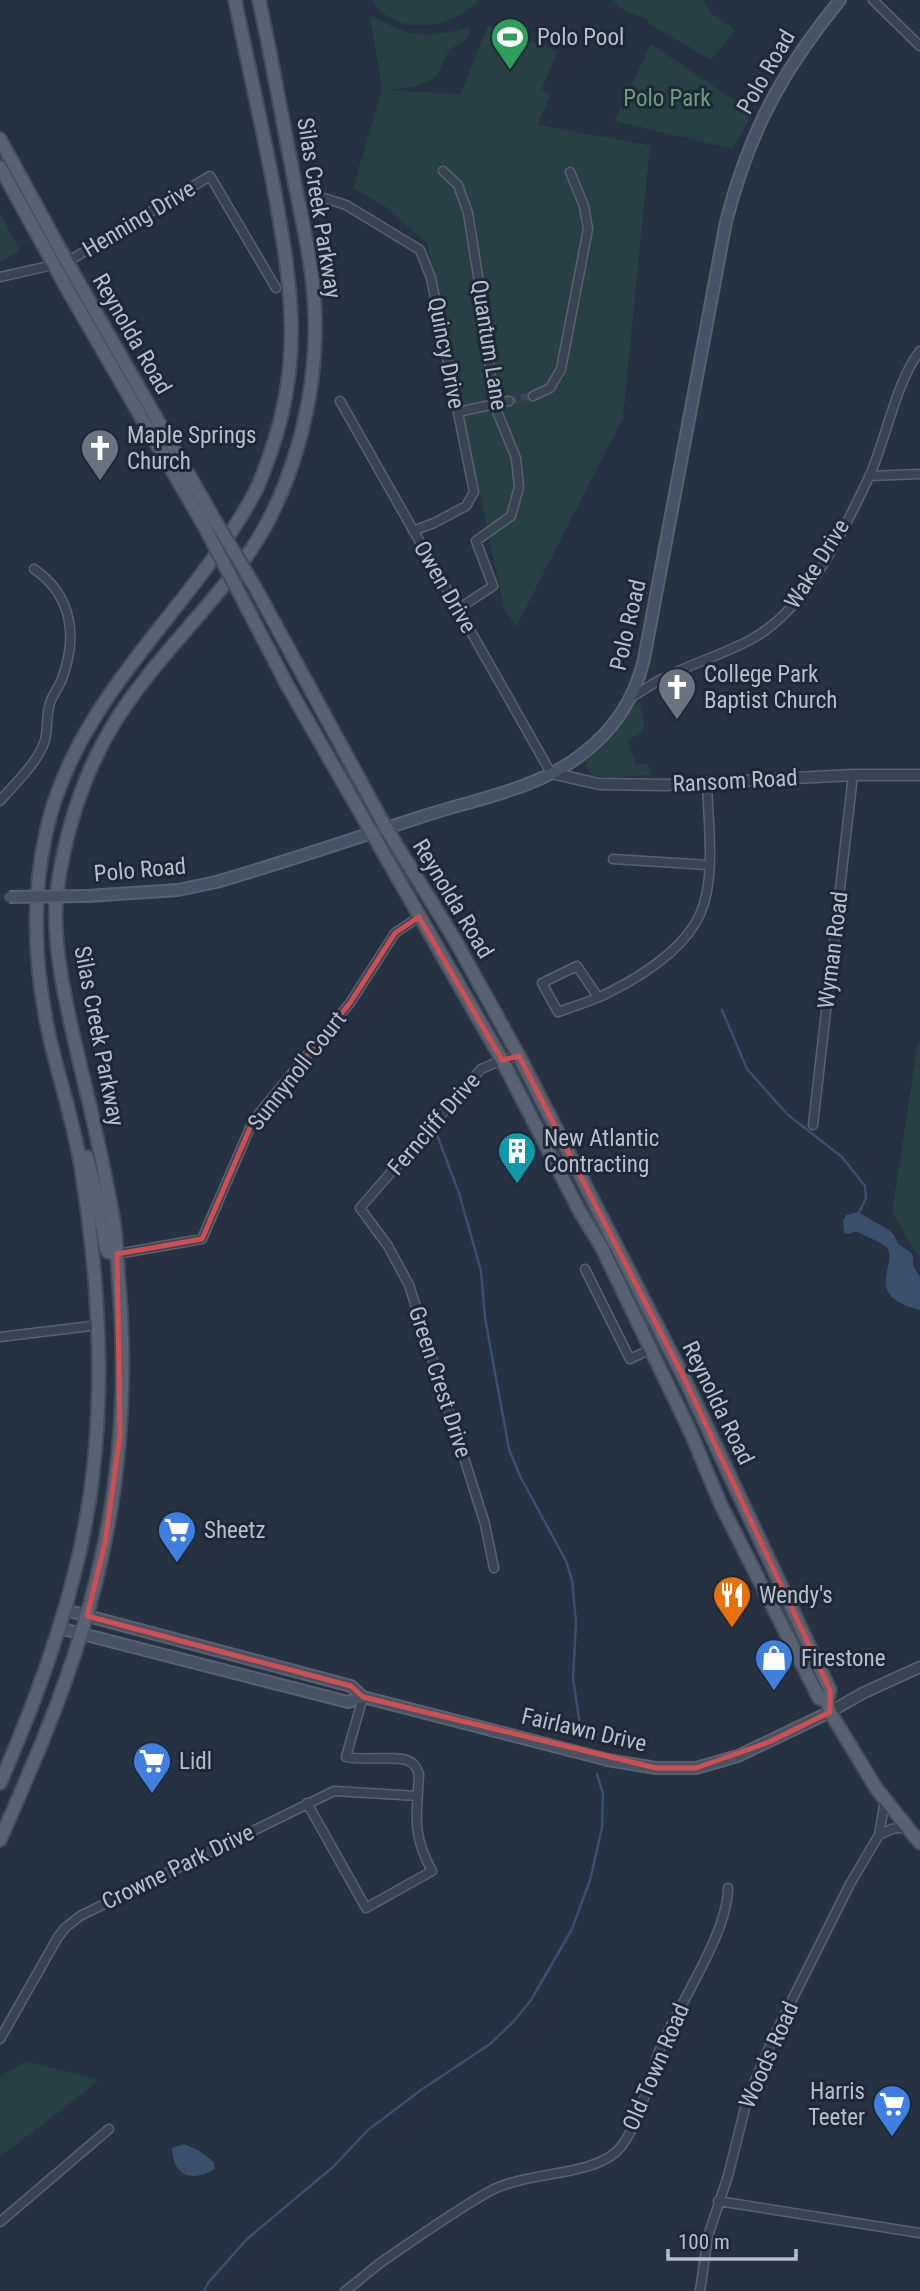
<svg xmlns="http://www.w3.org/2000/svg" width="920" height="2291" viewBox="0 0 920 2291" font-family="'Roboto Condensed',sans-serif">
  <rect width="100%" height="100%" fill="#263142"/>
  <path fill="#283f43" d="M372 0H479C451 30 396 38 372 0Z
    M613 0H702L712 14 736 30 711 60 649 24 648 20 619 8Z
    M370 15C412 38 423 39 470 27L468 38 449 50 439 72 430 81 416 86 387 90 461 94 488 25 558 52 541 90 551 94 537 125 650 145 623 418 516 627 504 608 427 244 387 208 353 188 382 90Z
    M651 44 753 113 732 149 614 121Z
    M0 213 20 251 0 262Z
    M640 703C643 725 652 729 628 740L636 766 648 763 651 775C636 775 606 781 593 775 587 772 586 766 586 761L611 736 634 705Z
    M918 1041 920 1042V1259L892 1213Z
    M26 2061 99 2080 16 2145 0 2155V2077Z"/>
  <path fill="#3b4e6b" d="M858 1212 889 1230 894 1235 898 1244 910 1252 913 1256V1266L920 1277V1310C859 1295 901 1263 886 1247 879 1240 865 1237 856 1231L850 1234 844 1233 843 1221 846 1215Z
    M184 2144 198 2150 214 2162 215 2169C192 2183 173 2176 172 2148Z"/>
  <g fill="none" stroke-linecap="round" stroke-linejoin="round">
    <path stroke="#3b4e6b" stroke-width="2.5" d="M722 1010 747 1069 787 1114 842 1157 865 1186 866 1198 858 1215
      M437 1135 459 1193 481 1271 485 1318 509 1449 520 1476 566 1561 572 1580 576 1622 573 1678 581 1732
      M204 2291 208 2283 247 2239 333 2167 368 2130 421 2090 490 2044 514 2021 531 2000 572 1929 590 1880 602 1828 603 1794 597 1774"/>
    <path stroke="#3c4657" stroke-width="8" stroke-dasharray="8 4" stroke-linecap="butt" d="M509 401 533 396"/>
    <defs>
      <path id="minor" d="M873 0 920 46
        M443 171 458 185 468 213 484 314 494 404 516 458 519 487 511 516 476 541 493 586 458 609
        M324 198 346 205 420 250 431 278 474 492 466 506 434 523 413 531
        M0 277 67 262 210 176 276 288
        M533 396 550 388 561 369 588 229 584 206 570 172
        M340 401 551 773
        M458 412 509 401
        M869 476 920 474
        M630 698C641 692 651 684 662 679 690 664 722 655 750 640 806 611 844 530 870 475 885 441 898 377 920 351
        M0 801C15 783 38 763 45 740 48 728 46 715 50 703 53 694 59 687 62 679 78 636 72 595 34 569
        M613 859 708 865
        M598 997 577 966 542 983 558 1012C574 1006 593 1001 608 993 642 976 686 948 701 912 716 876 708 821 707 783
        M813 1125 853 775
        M117 1254 202 1239 253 1121 350 1003 395 933 419 917
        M585 1269 630 1359 649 1350
        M0 1337 99 1325
        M494 1568 485 1524 409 1285 388 1246 360 1208 481 1069 502 1060 519 1056
        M307 1803 366 1908 432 1871C411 1833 417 1815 419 1774 417 1768 415 1764 409 1761 396 1755 364 1761 346 1757L363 1697
        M879 1835 892 1829 906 1827
        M0 2039 58 1937 65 1928 80 1916 334 1791 418 1796
        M718 2201 920 2233
        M0 2222 109 2129
        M345 2291C358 2282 369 2271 383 2261 415 2239 456 2210 490 2191 528 2171 587 2177 616 2152 638 2132 649 2077 660 2049 678 2005 728 1933 728 1888
        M700 2291 708 2236 728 2176 747 2100 773 2038 850 1884 879 1835 885 1800"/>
      <path id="tertiary" d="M551 773 599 784 665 785 853 775H920
        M830 1712 863 1693 920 1667"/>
      <path id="secondary" d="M87 896 178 890 216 882C286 862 355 838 424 816 476 799 537 789 581 755 613 731 635 698 644 659L726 222C749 132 782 71 840 0
        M65 1610 351 1686 363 1697 608 1760 656 1768H696L738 1756 830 1712
        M59 1628 348 1702 363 1697"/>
      <path id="primary" d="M0 139 67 262 213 517
        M0 167 70 294 203 524
        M255 587 386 828 455 940 519 1056 685 1380 830 1690 827 1701 830 1712 876 1788 920 1843
        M243 600 286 683 502 1060 579 1210 602 1248 690 1431 720 1503 819 1698 827 1701
        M87 1157 98 1202 106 1248 108 1252 117 1254
        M0 1783C29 1717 55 1649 73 1579 109 1444 103 1304 81 1167 74 1124 60 1082 50 1039 35 972 31 900 46 833 67 734 135 661 194 584 217 554 239 523 256 490 262 478 266 466 270 454 303 362 292 288 275 194 263 129 248 65 235 0
        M0 1840C30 1772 60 1703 82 1631 117 1519 129 1401 119 1285 117 1262 117 1239 113 1217 104 1169 94 1121 82 1073 70 1021 50 944 57 891 65 833 83 775 113 725 150 664 204 615 246 557 293 491 317 397 315 317 314 265 300 214 291 163 280 108 271 54 259 0"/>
    </defs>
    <use href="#minor" stroke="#58616f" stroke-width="11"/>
    <use href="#tertiary" stroke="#58616f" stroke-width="13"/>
    <use href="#secondary" stroke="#58616f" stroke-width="14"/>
    <use href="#primary" stroke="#444c5b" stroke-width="16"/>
    <use href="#minor" stroke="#3a4352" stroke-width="8"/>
    <use href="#tertiary" stroke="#3a4352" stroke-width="10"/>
    <use href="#secondary" stroke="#485265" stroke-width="10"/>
    <use href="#primary" stroke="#596272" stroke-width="12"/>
    <defs>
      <path id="secondary-bridge" d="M9 897 87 896"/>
      <path id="primary-bridge" d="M213 517 255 587
        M203 524 243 600"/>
    </defs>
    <use href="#secondary-bridge" stroke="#58616f" stroke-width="14" stroke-linecap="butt"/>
    <use href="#primary-bridge" stroke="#444c5b" stroke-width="16" stroke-linecap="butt"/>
    <use href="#secondary-bridge" stroke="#485265" stroke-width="10"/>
    <use href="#primary-bridge" stroke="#596272" stroke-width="12"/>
  </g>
  <path fill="none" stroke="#ce4e51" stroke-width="5" stroke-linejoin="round" d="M419 917 502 1060 519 1056 685 1380 830 1690V1712L769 1742 696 1768H656L363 1697 351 1686 87 1616 105 1543 120 1435 117 1254 202 1239 253 1121 350 1003 395 933Z"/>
  <defs>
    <symbol id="stadium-pin" viewBox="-11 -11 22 30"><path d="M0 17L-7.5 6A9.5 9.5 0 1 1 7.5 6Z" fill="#2e9e5b" stroke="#1f2837"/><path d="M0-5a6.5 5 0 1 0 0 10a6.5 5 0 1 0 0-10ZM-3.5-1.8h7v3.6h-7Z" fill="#fff"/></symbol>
    <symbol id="church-pin" viewBox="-11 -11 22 30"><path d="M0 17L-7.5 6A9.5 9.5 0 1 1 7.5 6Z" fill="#6b7280" stroke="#1f2837"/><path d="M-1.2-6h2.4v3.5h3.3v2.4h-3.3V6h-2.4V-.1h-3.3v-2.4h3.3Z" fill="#fff"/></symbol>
    <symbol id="building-pin" viewBox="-11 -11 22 30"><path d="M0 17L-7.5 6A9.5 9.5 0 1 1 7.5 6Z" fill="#0f9aa8" stroke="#1f2837"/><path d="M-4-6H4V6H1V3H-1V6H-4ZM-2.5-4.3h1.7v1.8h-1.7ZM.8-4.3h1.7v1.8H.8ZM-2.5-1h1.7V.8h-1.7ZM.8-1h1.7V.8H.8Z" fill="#fff"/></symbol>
    <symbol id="supermarket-pin" viewBox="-11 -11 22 30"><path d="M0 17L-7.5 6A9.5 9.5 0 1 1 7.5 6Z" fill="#3f7fe0" stroke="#1f2837"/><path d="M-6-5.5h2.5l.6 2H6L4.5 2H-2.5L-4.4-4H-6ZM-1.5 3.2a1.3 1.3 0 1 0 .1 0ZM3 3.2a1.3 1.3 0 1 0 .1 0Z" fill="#fff"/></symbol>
    <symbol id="restaurant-pin" viewBox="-11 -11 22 30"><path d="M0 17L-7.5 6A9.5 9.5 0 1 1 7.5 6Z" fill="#e8710a" stroke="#1f2837"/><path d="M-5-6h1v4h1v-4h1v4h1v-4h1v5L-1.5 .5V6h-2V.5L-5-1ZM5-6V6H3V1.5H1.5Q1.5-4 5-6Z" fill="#fff"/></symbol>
    <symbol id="shop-pin" viewBox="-11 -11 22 30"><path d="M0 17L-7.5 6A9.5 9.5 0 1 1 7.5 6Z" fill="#3f7fe0" stroke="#1f2837"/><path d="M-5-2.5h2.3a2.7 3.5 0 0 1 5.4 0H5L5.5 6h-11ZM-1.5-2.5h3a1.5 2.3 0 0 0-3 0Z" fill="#fff"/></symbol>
  </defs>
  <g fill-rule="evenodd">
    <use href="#stadium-pin" x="488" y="15" width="44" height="60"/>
    <use href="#church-pin" x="78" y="426" width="44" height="60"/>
    <use href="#church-pin" x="655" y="665" width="44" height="60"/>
    <use href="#building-pin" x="495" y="1129" width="44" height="60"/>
    <use href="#supermarket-pin" x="155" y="1508" width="44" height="60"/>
    <use href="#restaurant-pin" x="710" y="1573" width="44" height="60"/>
    <use href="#shop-pin" x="752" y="1636" width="44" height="60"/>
    <use href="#supermarket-pin" x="130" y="1739" width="44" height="60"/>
    <use href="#supermarket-pin" x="870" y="2082" width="44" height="60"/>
  </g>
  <g text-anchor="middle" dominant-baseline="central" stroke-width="6" stroke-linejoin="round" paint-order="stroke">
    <g font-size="23" fill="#b7bfcc" stroke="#1f2837" text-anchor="start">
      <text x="537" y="37">Polo Pool</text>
      <text x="127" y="435">Maple Springs<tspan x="127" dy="26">Church</tspan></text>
      <text x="704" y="674">College Park<tspan x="704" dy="26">Baptist Church</tspan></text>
      <text x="544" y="1138">New Atlantic<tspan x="544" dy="26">Contracting</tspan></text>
      <text x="204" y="1530">Sheetz</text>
      <text x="759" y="1595">Wendy's</text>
      <text x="801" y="1658">Firestone</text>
      <text x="179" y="1761">Lidl</text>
      <text x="865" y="2091" text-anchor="end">Harris<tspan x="865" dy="26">Teeter</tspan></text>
    </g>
    <g font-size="23" fill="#b7bfcc" stroke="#1f2837">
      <text transform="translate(766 72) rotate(-60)">Polo Road</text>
      <text transform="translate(319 208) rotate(81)">Silas Creek Parkway</text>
      <text transform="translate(139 219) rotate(-31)">Henning Drive</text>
      <text transform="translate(132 334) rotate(60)">Reynolda Road</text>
      <text transform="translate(489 345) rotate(81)">Quantum Lane</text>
      <text transform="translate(446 353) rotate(79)">Quincy Drive</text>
      <text transform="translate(817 564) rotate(-58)">Wake Drive</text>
      <text transform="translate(445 587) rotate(60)">Owen Drive</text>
      <text transform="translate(628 625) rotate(-77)">Polo Road</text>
      <text transform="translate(735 781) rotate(-3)">Ransom Road</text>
      <text transform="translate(140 870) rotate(-5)">Polo Road</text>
      <text transform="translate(453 899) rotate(59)">Reynolda Road</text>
      <text transform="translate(833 950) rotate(-83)">Wyman Road</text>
      <text transform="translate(99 1036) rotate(79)">Silas Creek Parkway</text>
      <text transform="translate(297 1071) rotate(-52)">Sunnynoll Court</text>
      <text transform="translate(434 1124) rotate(-49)">Ferncliff Drive</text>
      <text transform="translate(440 1382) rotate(72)">Green Crest Drive</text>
      <text transform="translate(718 1403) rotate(64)">Reynolda Road</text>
      <text transform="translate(584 1730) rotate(13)">Fairlawn Drive</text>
      <text transform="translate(178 1867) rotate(-26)">Crowne Park Drive</text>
      <text transform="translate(769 2055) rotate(-66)">Woods Road</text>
      <text transform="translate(656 2067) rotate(-67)">Old Town Road</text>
    </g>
    <g font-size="23" fill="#6e9d7b" stroke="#1f2837">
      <text x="667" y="98">Polo Park</text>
    </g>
  </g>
  <path d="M668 2249v10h128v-10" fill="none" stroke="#b7bfcc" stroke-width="3.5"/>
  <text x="678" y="2249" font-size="21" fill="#b7bfcc" stroke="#1f2837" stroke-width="5" paint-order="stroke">100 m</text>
</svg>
